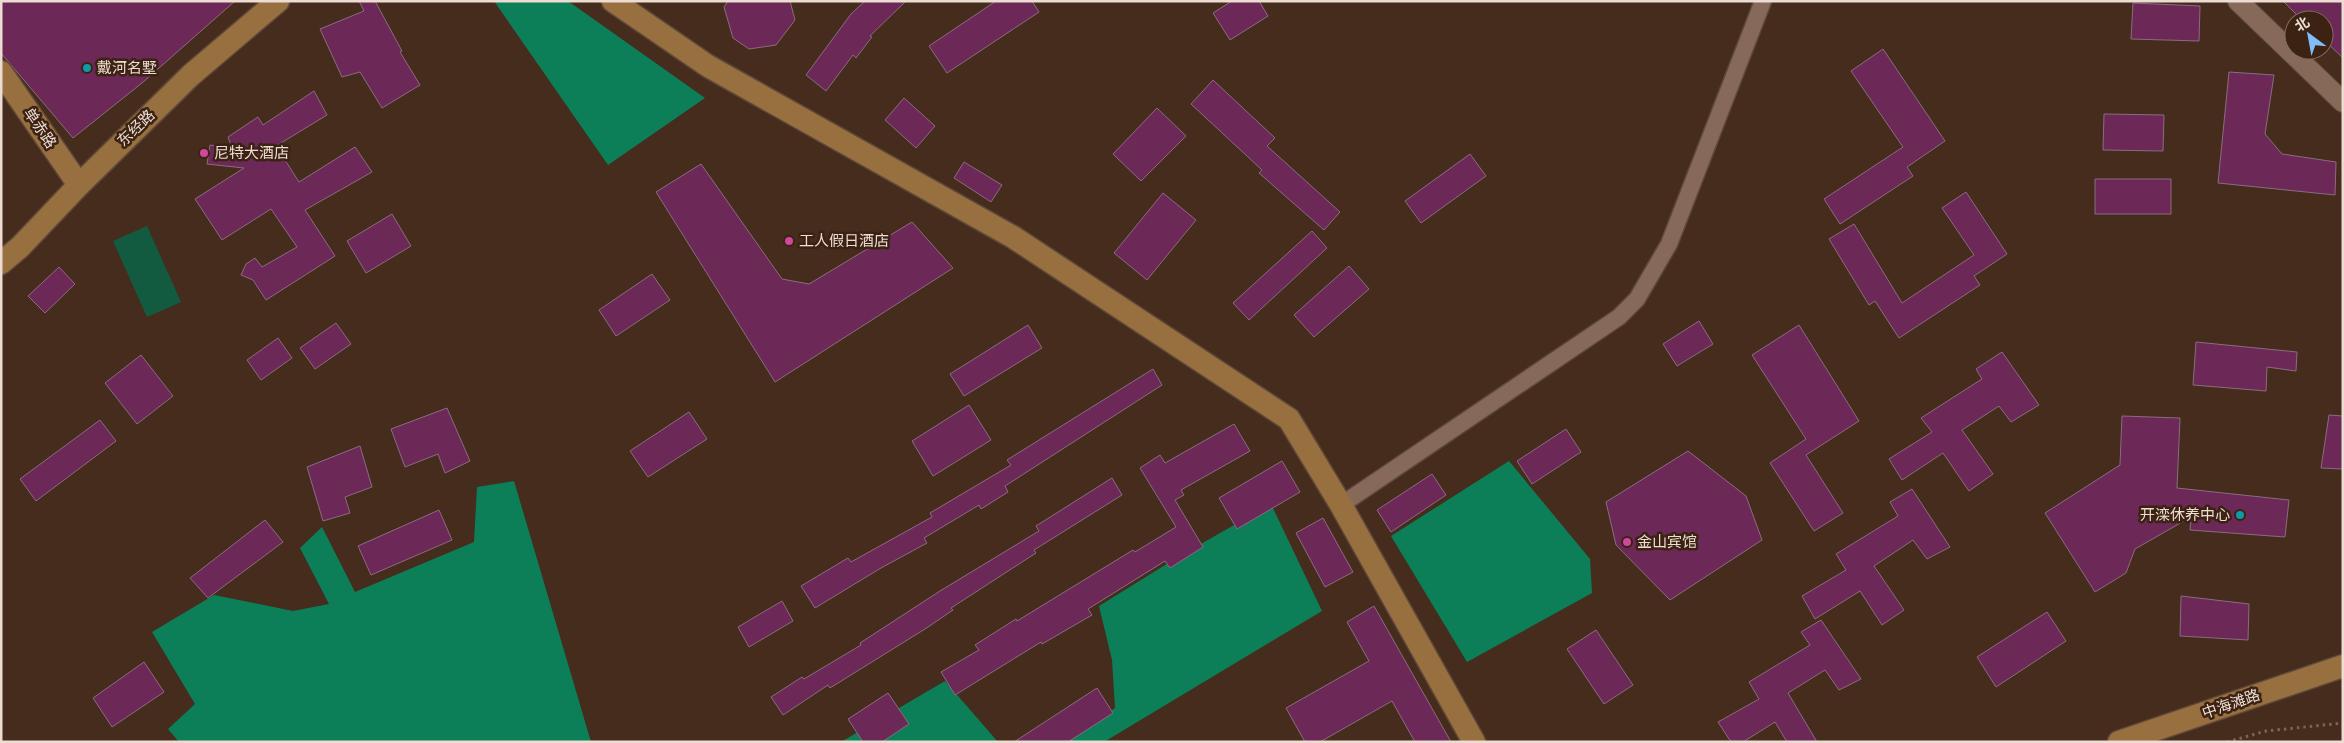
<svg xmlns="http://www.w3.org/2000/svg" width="2344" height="743" viewBox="0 0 2344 743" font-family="Raleway,'Noto Sans SC',sans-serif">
  <rect width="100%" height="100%" fill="#462c1d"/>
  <path fill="#125b40" d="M147 226 181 302 147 317 113 241Z"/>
  <path fill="#0c7f58" d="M494 1H568L705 98 608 165Z
    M1509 461 1590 559 1592 593 1467 662 1391 536Z
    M514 481 591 742H179L168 729 195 704 152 632 214 595 293 611 329 604 300 548 322 527 355 592 474 542 477 487Z
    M1271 504 1322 611 1104 742H1065L1115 708 1112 660 1099 606 1178 557Z
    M945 681 998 742H841Z"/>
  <path fill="#6c2958" stroke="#8a6c7f" d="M1 1H235L142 83 73 138 1 53Z
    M359 1H375L402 51 400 52 420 85 382 108 360 72 342 77 320 29 364 11Z
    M728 1H790L795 20 776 45 749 49 733 38 724 7Z
    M865 1H906L870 36 872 37 856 58 853 55 826 91 806 75 851 14Z
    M996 1H1032L1039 12 947 73 929 46Z
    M1232 1H1259L1268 16 1230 40 1213 13Z
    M2283 1H2343V58L2324 40V20H2302Z
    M2133 3 2200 6 2199 41 2131 39Z
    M1883 49 1945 141 1907 167 1913 176 1840 224 1824 199 1903 147 1851 71Z
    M2229 72 2274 75 2265 134 2282 154 2336 162 2335 195 2218 183Z
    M1213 80 1275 138 1267 146 1340 212 1324 230 1259 173 1262 170 1191 104Z
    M314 91 327 115 276 146 299 182 355 147 372 172 305 210 335 256 266 300 253 280 241 275 246 264 255 258 262 267 297 247 271 209 222 240 195 199 244 168 207 164 210 145 232 148 228 137 258 117 263 125Z
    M904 98 935 126 916 148 885 120Z
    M1157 108 1186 136 1141 181 1113 154Z
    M2104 114 2164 115 2163 151 2103 150Z
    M1470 154 1486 176 1421 223 1405 201Z
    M964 162 1002 185 991 202 954 178Z
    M701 164 782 279 809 284 912 222 953 268 775 382 656 192Z
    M2095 179H2171V214H2095Z
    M1966 192 2007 254 1974 276 1980 285 1899 338 1875 301 1869 305 1829 239 1854 224 1902 303 1974 255 1942 208Z
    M1163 193 1196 220 1147 280 1114 253Z
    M392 214 411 246 366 273 347 241Z
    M1312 231 1327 248 1249 320 1233 303Z
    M1349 266 1369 289 1314 337 1294 315Z
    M59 267 75 284 45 313 28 296Z
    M652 274 670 300 616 336 599 310Z
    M1699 321 1713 344 1677 366 1663 344Z
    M336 323 351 344 315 369 300 348Z
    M1028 325 1042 348 964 396 950 374Z
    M1799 325 1859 421 1806 455 1843 513 1814 531 1770 463 1806 439 1752 355Z
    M278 338 292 358 261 380 247 360Z
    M2196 342 2297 352 2296 371 2267 367 2266 391 2193 385Z
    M2002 352 2039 405 2011 422 1999 406 1962 430 1993 474 1969 491 1943 453 1902 480 1889 459 1932 432 1921 418 1982 379 1976 369Z
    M141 355 173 396 137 424 105 383Z
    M1153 369 1162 385 1005 486 1008 492 981 509 979 505 924 538 927 543 881 568 815 608 801 586 848 558 851 562 932 517 930 513 1011 465 1007 460Z
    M969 405 991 440 933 476 912 441Z
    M447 408 470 461 445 473 438 454 405 467 391 429Z
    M689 412 707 439 648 477 630 451Z
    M2329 415 2343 416V469L2321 468Z
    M2122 416 2180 418 2177 488 2289 500 2285 537 2190 530 2191 517 2135 549 2126 573 2095 592 2045 513 2120 465Z
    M100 420 116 441 36 501 20 479Z
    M1234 424 1250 451 1181 490 1184 495 1175 500 1203 547 1170 568 1165 561 1088 609 1092 615 1042 644 1041 642 955 695 941 672 979 650 975 645 1016 619 1017 621 1133 550 1135 552 1176 527 1140 468 1160 455 1165 463Z
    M1566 429 1581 452 1532 484 1517 461Z
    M360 446 372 487 345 497 350 513 323 521 307 467Z
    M1688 451 1746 496 1762 540 1670 600 1616 545 1606 502Z
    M1282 461 1300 492 1237 529 1219 498Z
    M1432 474 1446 495 1391 532 1377 510Z
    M1112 478 1122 495 1034 550 1036 553 951 608 953 610 925 629 830 688 828 685 783 715 771 697 802 677 804 679 861 645 860 643 940 591 1039 531 1036 526Z
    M1912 489 1950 547 1927 559 1913 540 1874 566 1904 610 1882 625 1860 591 1815 619 1802 596 1846 570 1836 554 1898 516 1890 502Z
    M439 510 452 540 371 575 358 546Z
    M1323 518 1353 572 1325 587 1296 533Z
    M265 520 283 542 208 598 190 578Z
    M2181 596 2249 604 2248 640 2180 636Z
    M782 601 793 621 749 647 738 627Z
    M1374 606 1451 742H1415L1392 701 1320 742H1305L1286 708 1369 661 1347 622Z
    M2047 612 2066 641 1996 687 1977 657Z
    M1821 620 1861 679 1839 690 1825 670 1788 693 1817 742H1787L1775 722 1743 742H1731L1718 722 1759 699 1749 682 1810 645 1801 632Z
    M1596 630 1633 685 1604 704 1567 649Z
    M144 662 164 692 112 727 93 698Z
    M1097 688 1113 713 1068 742H1014Z
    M888 693 909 724 882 742H863L848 719Z"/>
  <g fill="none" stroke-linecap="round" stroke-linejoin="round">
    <defs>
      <path id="minor" d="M1341 505 1619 317 1637 299 1669 244 1763 1"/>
      <path id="tertiary" d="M2238 1 2343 102"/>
      <path id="secondary" d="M613 1 708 66 1013 237 1289 419 1341 505 1474 742
        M1 72 79 185
        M1 263 20 247 79 185 191 75 278 1
        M2119 742 2343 666"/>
    </defs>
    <use href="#minor" stroke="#5d483a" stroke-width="19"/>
    <use href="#tertiary" stroke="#5d483a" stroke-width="22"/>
    <use href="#secondary" stroke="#5d483a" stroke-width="25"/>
    <path stroke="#7b6456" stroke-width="3" stroke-dasharray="2.5 4" stroke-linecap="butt" d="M2227 742 2266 731 2343 723"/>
    <use href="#minor" stroke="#866958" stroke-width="16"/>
    <use href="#tertiary" stroke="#866958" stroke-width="20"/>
    <use href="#secondary" stroke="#986f3e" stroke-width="22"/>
  </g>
  <g fill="#0f9aa8" stroke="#3b2213" stroke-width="2">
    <circle cx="87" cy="68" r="5"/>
    <circle cx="2240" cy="515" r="5"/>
  </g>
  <g fill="#d1479c" stroke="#3b2213" stroke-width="2">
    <circle cx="204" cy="153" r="5"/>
    <circle cx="789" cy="241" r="5"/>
    <circle cx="1627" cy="542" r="5"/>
  </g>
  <g text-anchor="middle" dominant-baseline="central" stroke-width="5" stroke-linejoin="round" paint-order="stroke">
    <g font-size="15" fill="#eddcd2" stroke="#3b2213" text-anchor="start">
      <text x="97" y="68">戴河名墅</text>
      <text x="214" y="153">尼特大酒店</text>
      <text x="799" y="241">工人假日酒店</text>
      <text x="2230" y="515" text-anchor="end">开滦休养中心</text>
      <text x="1637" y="542">金山宾馆</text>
    </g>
    <g font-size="15" fill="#eddcd2" stroke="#3b2213">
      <text transform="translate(40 128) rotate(56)">单赤路</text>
      <text transform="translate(136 128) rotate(-44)">东经路</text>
      <text transform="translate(2231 704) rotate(-19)">中海滩路</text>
    </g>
  </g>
  <rect width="2344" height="743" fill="none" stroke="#eddcd2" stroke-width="5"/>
  <g transform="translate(2309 35) rotate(328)"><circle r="24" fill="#3b2213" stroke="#826c5f"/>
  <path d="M0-4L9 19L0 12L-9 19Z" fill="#80bdfa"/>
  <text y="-8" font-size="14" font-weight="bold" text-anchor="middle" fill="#eddcd2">北</text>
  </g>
</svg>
